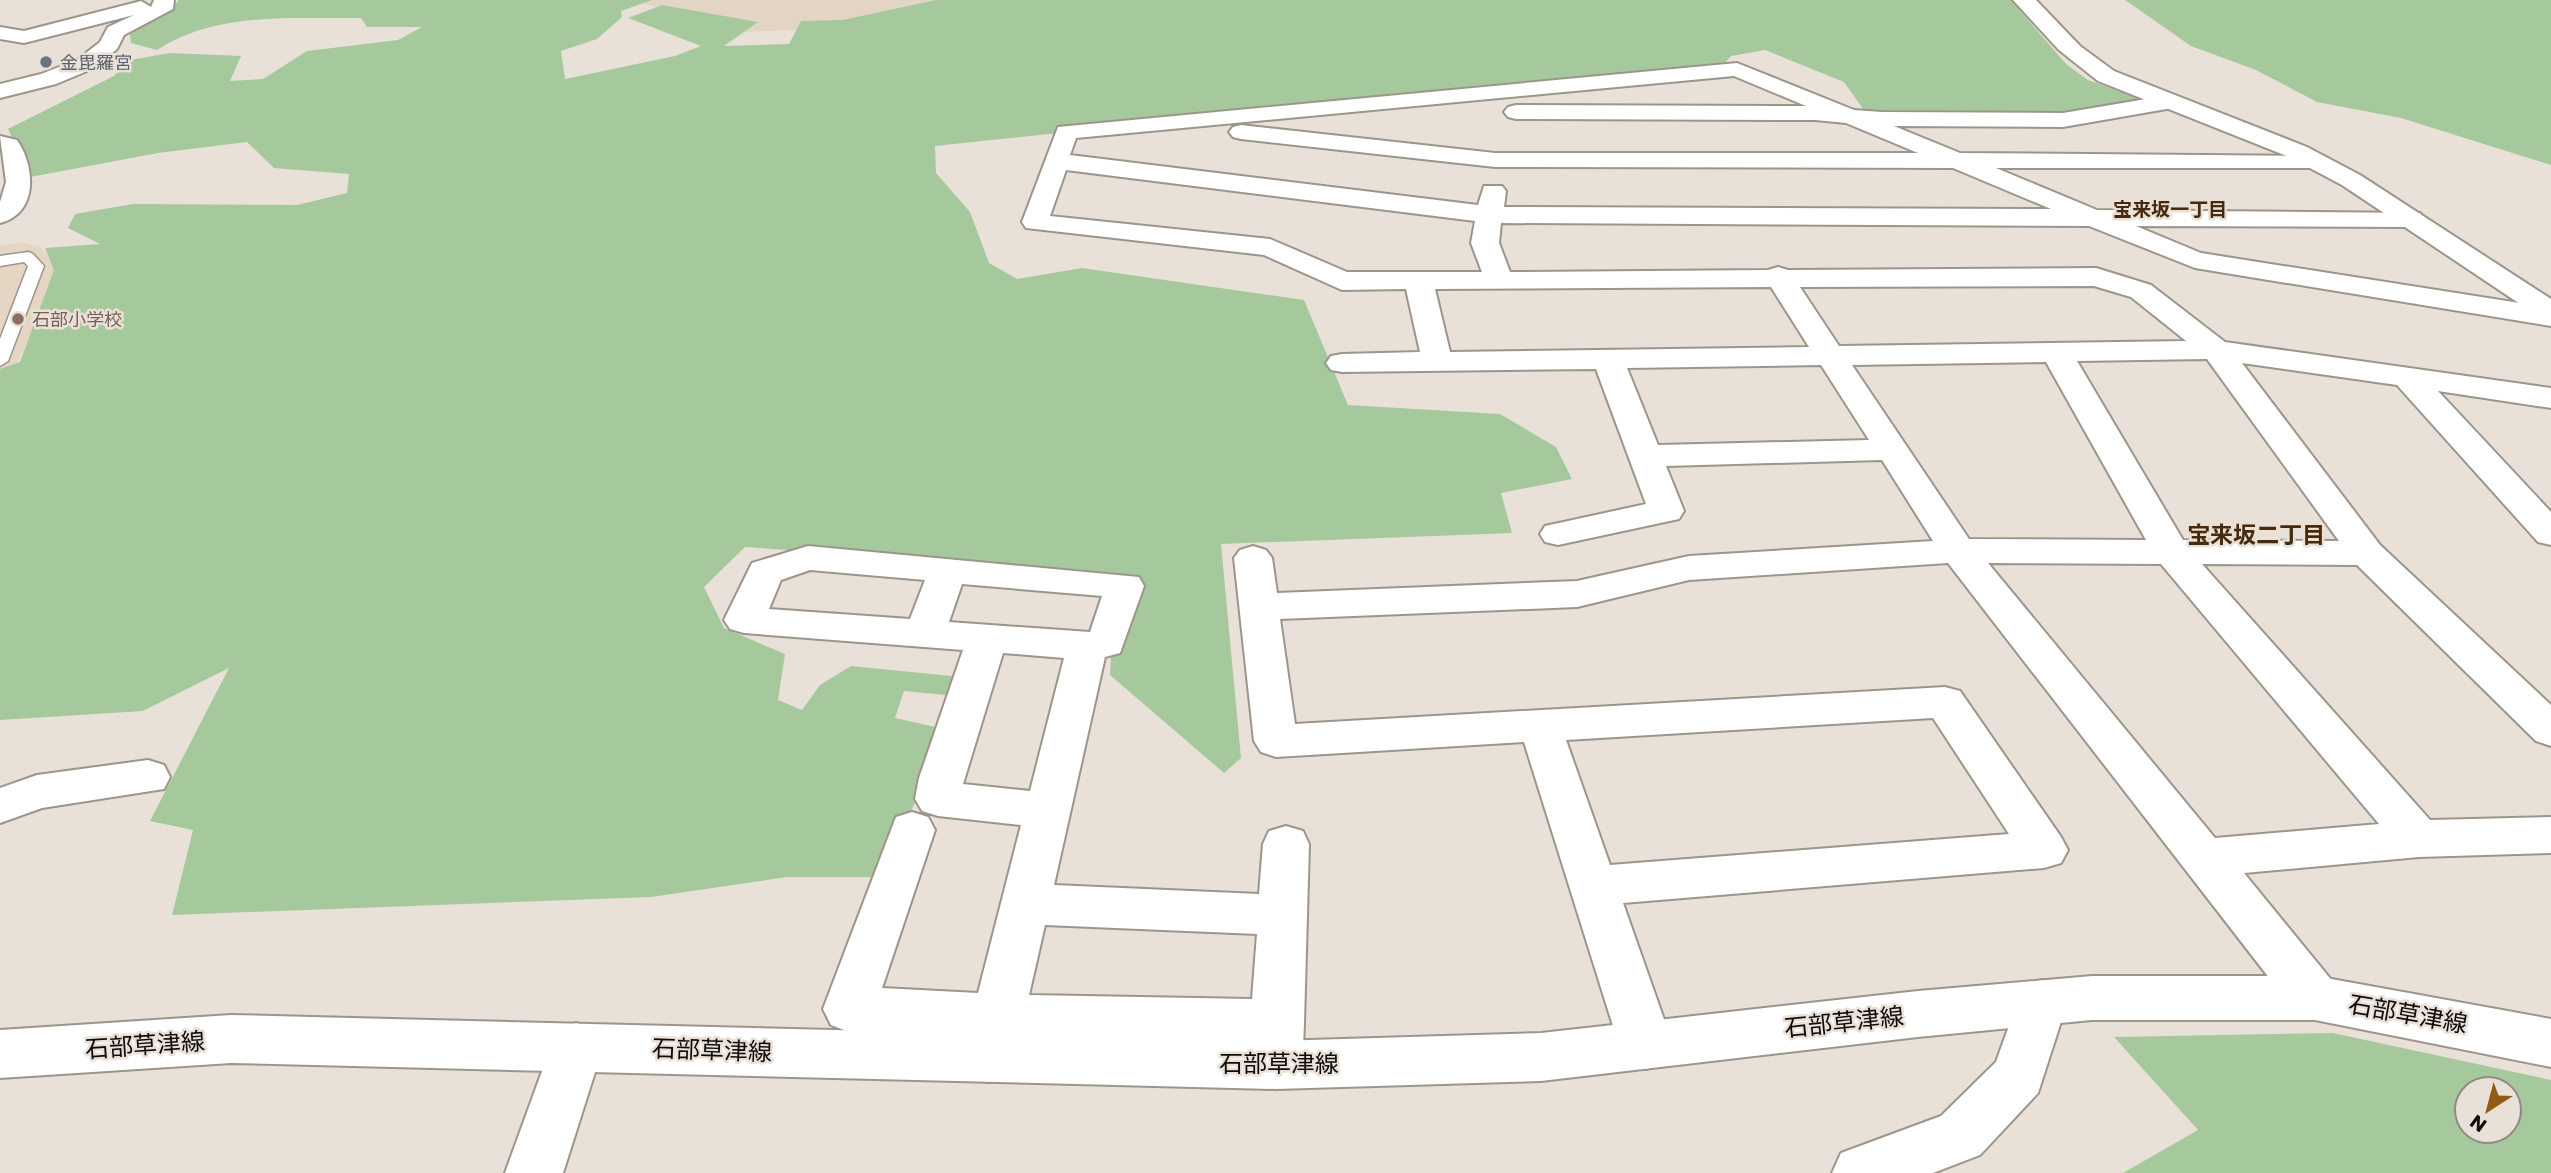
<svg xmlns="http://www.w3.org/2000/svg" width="2551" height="1173" viewBox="0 0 2551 1173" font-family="Poppins,'Noto Sans JP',sans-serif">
  <rect width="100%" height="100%" fill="#e9e1d7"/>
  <path fill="#e2d5c4" d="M643 0H968L834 28 743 32 637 2Z"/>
  <path fill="#e4d6c3" d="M21 242 39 246 60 267 14 371 0 374V246Z"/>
  <path fill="#a5c99c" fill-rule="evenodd" d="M179 0H652L621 11 622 17 597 39 561 51 565 79 675 56 701 46 628 18 662 5 758 22 724 46 789 44 801 21 843 20 936 0H2011L2066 64 2088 80 2143 100 2089 114 1866 113 1844 82 1765 50 1731 56 1725 63 935 146 936 173 970 212 989 263 1017 279 1082 268 1304 300 1348 405 1500 414 1556 447 1572 479 1501 493 1512 533 1221 544 1241 758 1224 773 1110 675 1116 573 745 547 704 587 724 628 785 654 778 700 802 710 820 685 851 666 962 677 956 696 904 691 895 718 949 730 880 877H787L651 897 172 915 193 830 150 821 229 668 143 711 0 720V369L20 362 54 270 45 248 100 244 68 228 75 214 133 204 297 205 347 193 349 174 274 168 247 142 158 153 30 177 8 129 114 76 130 60 170 53 241 56 230 81 263 79 307 51 398 40 422 27H367L361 18C293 19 216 11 157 50L131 43 129 26 173 7Z
    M2125 0H2551V165L2401 118 2317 102 2256 70 2191 46Z
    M2333 1033 2551 1080V1173H2123L2198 1130 2114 1037ZM2467 1089H2509V1131H2467Z"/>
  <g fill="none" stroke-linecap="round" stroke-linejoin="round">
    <defs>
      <path id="service" d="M28 252 33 254 44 266 8 361 0 366V339L28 266 24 262 0 266V256Z"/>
      <path id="minor" d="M154 0H174L173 9 124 35 117 49 92 69 56 84 0 98V84L41 74 77 60 100 42 108 27 134 15 24 43 0 39V27L24 31 141 1 151 7Z
        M1737 63 1854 110 1882 112 2063 113 2170 95 2178 97 2181 102 2178 107 2063 127 1894 126 1960 153 2324 156 2327 161 2324 166 2315 168H1996L2097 210 2420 213 2424 219 2420 225 2411 227 2136 226 2201 253 2551 308V326L2195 268 2089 226 1501 223 1499 243 1510 272 1768 270 1778 267 1788 270 2096 268 2151 285 2225 342 2551 388V408L2438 391 2551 512V545L2538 542 2397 385 2242 363 2380 545 2551 705V746L2536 741 2357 565 2202 564 2430 820 2551 817V853L2419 857 2244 873 2333 982 2341 998 2333 1014 2315 1020 2297 1014 1948 563 1689 580 1577 607 1280 619 1295 724 1945 687 1960 691 2061 837 2068 850 2061 863 2044 868 1623 903 1673 1045 1665 1062 1646 1069 1627 1062 1619 1045 1524 742 1276 757 1261 752 1254 741 1234 558 1240 550 1253 546 1266 550 1272 558 1277 593 1577 581 1689 556 1933 541 1882 460 1666 466 1684 511 1679 519 1558 545 1545 542 1540 534 1545 526 1646 504 1596 369 1342 372 1331 370 1326 363 1331 356 1342 354 1420 352 1406 289 1342 290 1264 255 1026 228 1022 222 1058 127ZM1734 76 1806 106 1516 105 1508 107 1504 112 1508 117 1516 119 1815 120 1846 123 1918 153H1495L1241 125 1233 127 1229 132 1233 137 1241 139 1495 167 1953 168 2051 209 1504 207 1506 191 1502 186H1484L1478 205 1070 155 1076 138ZM1066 170 1475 221 1471 243 1482 272H1347L1270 239 1050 216ZM2094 286 2131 297 2186 341 1839 346 1800 287ZM1771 287 1809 347 1450 352 1435 289ZM2207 359 2339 541 2183 540 2077 361ZM2046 362 2146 540 1969 539 1852 365ZM1821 365 1869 440 1658 445 1627 368ZM1988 563 2161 564 2379 824 2215 838ZM1933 718 2009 834 1610 865 1566 740Z
        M0 136 17 140C35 166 39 213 0 223V202L6 182Z
        M808 546 1139 577 1144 586 1120 653 1105 657 1054 885 1259 894 1263 844 1269 831 1286 826 1303 831 1309 844 1304 1023 1303 1048 1295 1065 1276 1072 1257 1065 1249 1046 1019 1040 1007 1075 988 1082 969 1075 961 1058 966 1038 849 1032 831 1025 823 1009 896 817 912 812 928 817 935 830 882 988 978 993 1021 825 938 816 922 811 915 799 919 778 963 650 744 633 730 629 724 620 752 563ZM810 570 925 580 910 619 769 609 781 580ZM962 584 1102 596 1090 632 949 622ZM1003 653 1064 658 1030 791 963 784ZM1045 925 1257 934 1252 999 1029 995Z
        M148 760 164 765 170 777 164 789 42 808 0 823V788L37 775Z
        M2041 980 2059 987 2067 1003 2038 1093 1980 1155 1933 1173H1832L1841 1153 1941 1116 1996 1062 2023 987Z
        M576 1023 595 1030 603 1047 563 1173H505L557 1030Z"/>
      <path id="tertiary" d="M2013 0H2036L2080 46 2114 71 2307 147 2360 175 2551 299V321L2541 318 2342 185 2289 157 2098 81 2059 50Z"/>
      <path id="secondary" d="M2092 976H2315L2551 1019V1067L2315 1020H2092L1918 1037 1541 1081 1276 1089 231 1063 0 1078V1030L231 1015 1276 1041 1541 1033 1918 991Z"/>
    </defs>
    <use href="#service" stroke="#9c958b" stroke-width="3"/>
    <use href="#minor" stroke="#9c958b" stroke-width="4"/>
    <use href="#tertiary" stroke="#9c958b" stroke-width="4"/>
    <use href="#secondary" stroke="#9c958b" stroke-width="4"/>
    <use href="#service" fill="#fff" fill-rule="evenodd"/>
    <use href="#minor" fill="#fff" fill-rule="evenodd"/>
    <use href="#tertiary" fill="#fff" fill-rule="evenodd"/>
    <use href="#secondary" fill="#fff" fill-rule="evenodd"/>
  </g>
  <circle fill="#6b7280" stroke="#e9e1d7" stroke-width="2.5" cx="46" cy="62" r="7"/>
  <circle fill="#8d6e63" stroke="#e9e1d7" stroke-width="2.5" cx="18" cy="319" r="7"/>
  <g text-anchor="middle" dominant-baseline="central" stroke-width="5" stroke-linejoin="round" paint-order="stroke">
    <g font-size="18" fill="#5b616d" stroke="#e9e1d7" text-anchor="start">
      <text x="60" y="62">金毘羅宮</text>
    </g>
    <g font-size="18" fill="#785e54" stroke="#e9e1d7" text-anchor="start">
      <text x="32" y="319">石部小学校</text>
    </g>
    <g font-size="19" font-weight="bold" fill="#462a0b" stroke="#e9e1d7">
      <text x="2170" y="209">宝来坂一丁目</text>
    </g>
    <g font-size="23" font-weight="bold" fill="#462a0b" stroke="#e9e1d7">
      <text x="2256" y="535">宝来坂二丁目</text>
    </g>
    <g font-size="24" fill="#0e0b08" stroke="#e9e1d7">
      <text transform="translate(2408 1014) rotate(10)">石部草津線</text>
      <text transform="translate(1844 1022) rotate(-6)">石部草津線</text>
      <text transform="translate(145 1045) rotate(-4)">石部草津線</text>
      <text transform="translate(712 1050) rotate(2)">石部草津線</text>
      <text x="1279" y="1063">石部草津線</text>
    </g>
  </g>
  <g transform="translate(2488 1110) rotate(216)"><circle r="33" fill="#e9e1d7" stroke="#918b84" stroke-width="2"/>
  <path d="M0-5L12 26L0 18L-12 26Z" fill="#935a16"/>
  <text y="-10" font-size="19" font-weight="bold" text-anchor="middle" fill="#0e0b08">N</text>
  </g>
</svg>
